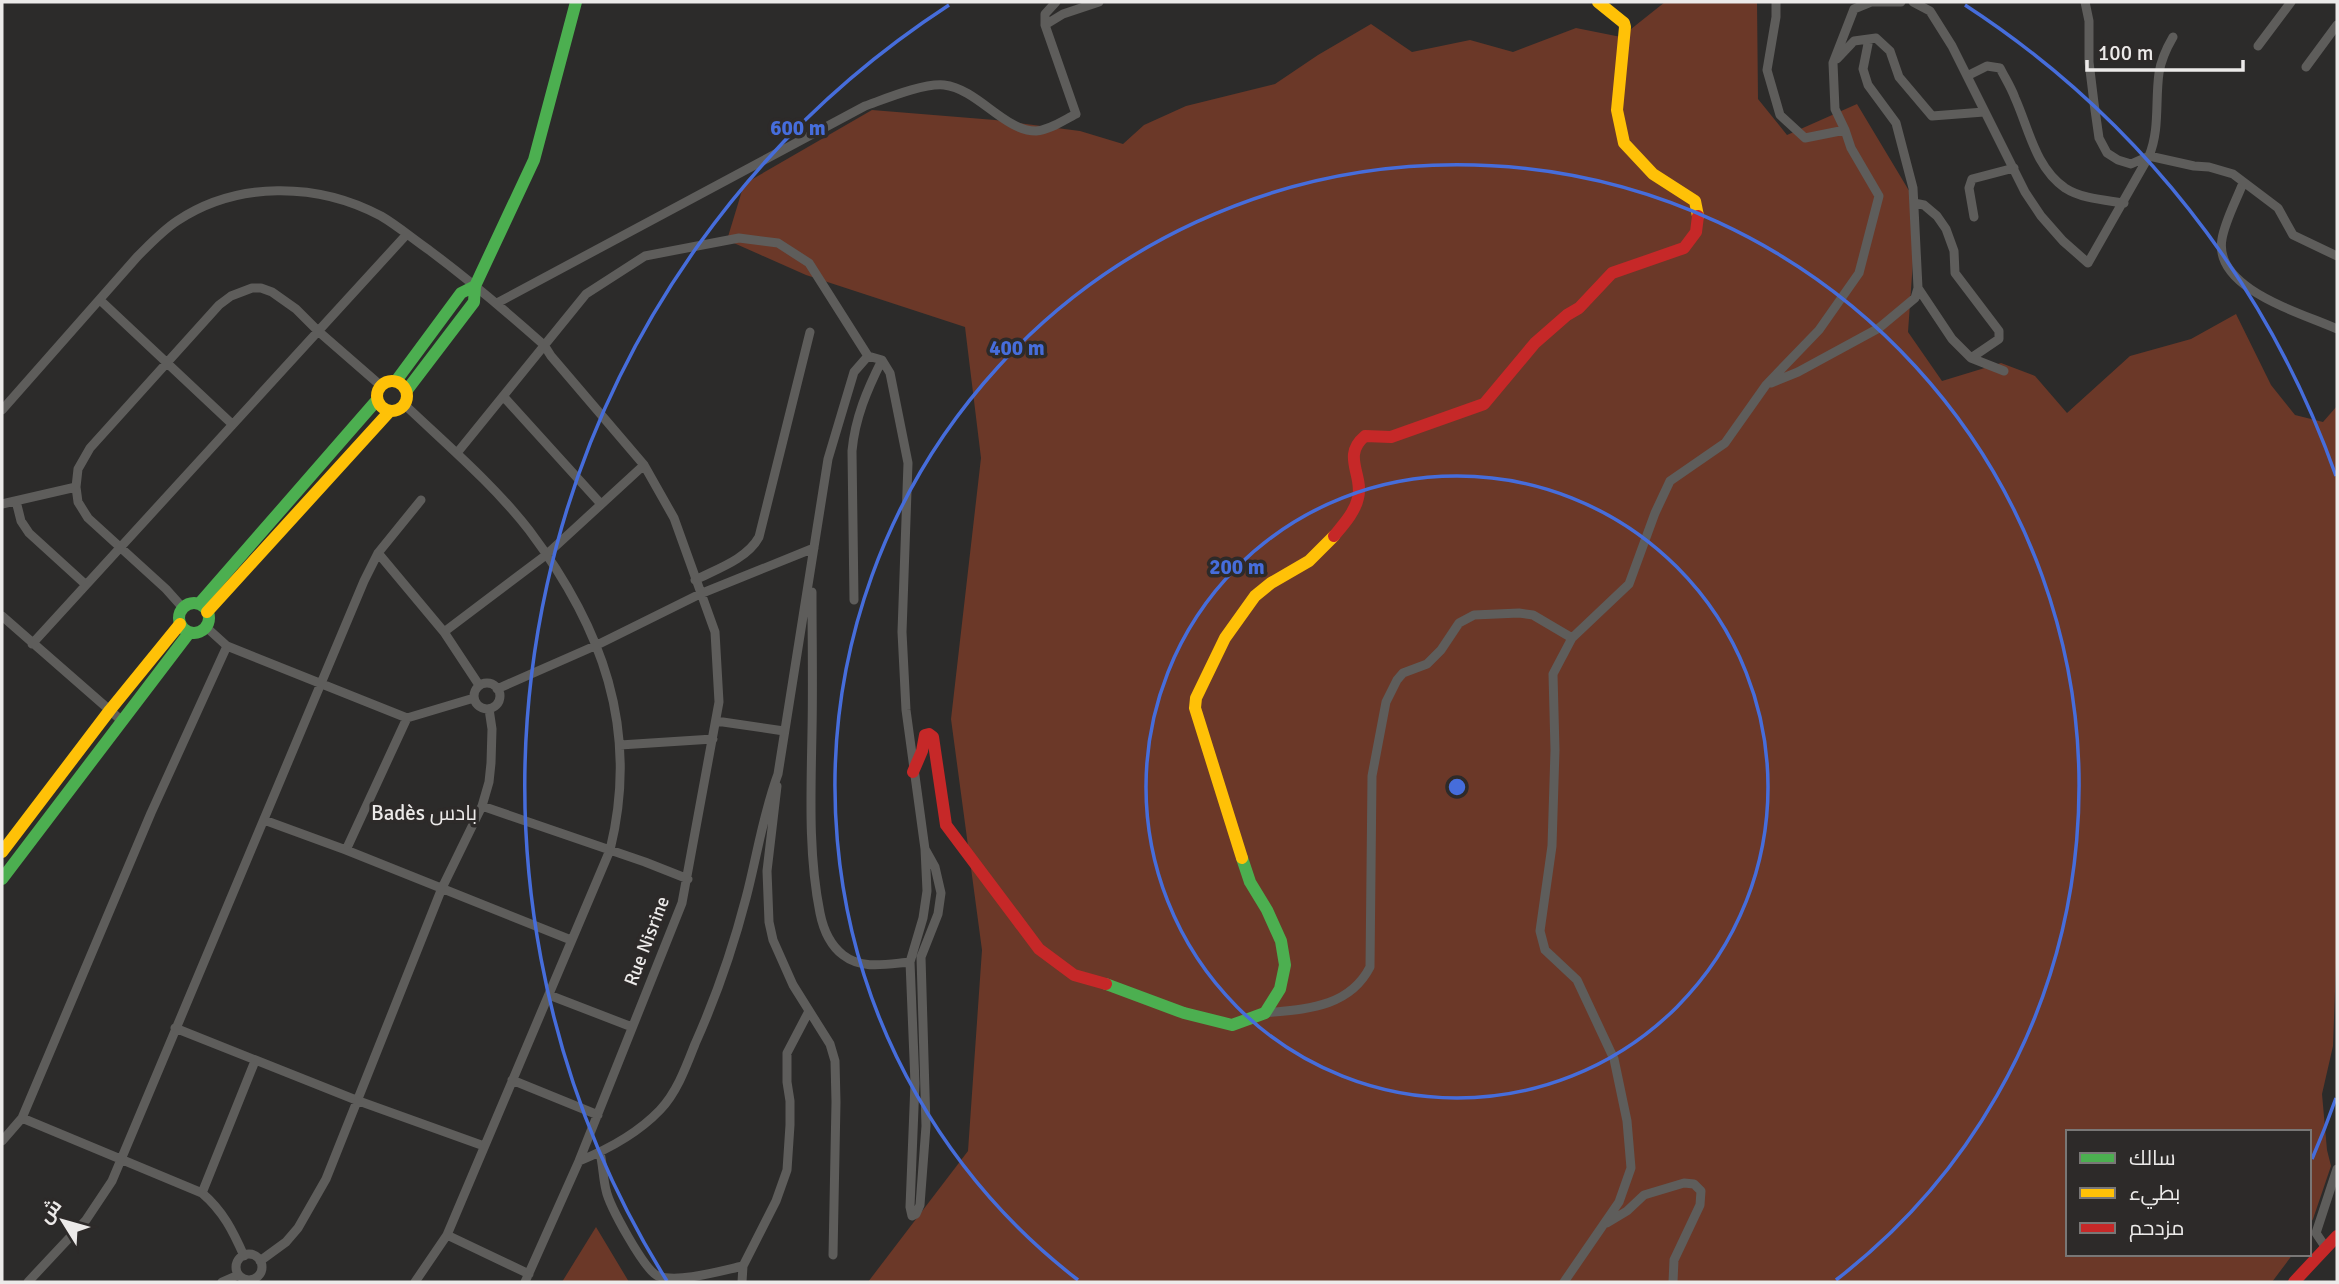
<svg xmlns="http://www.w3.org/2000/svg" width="2339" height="1284" viewBox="0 0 2339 1284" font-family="Signika,Cairo,sans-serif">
  <rect width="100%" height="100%" fill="#2c2b2a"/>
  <path fill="#6b3828" d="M1665 2H1757L1758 99 1787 135 1857 104 1917 204 1908 332 1942 381 2001 363 2035 376 2067 413 2130 356 2191 339 2236 314 2271 385 2295 415 2323 422 2337 406V937L2333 1046 2322 1094 2327 1150 2331 1166 2313 1219 2309 1226V1132H2068V1254H2293L2272 1282H868L968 1151 982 950 951 719 981 458 965 327 806 275 727 240 744 184 872 110 995 120 1080 131 1123 144 1144 125 1186 106 1275 84 1318 55 1371 24 1412 52 1470 40 1513 52 1576 28 1621 37Z
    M596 1227 629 1282H562Z"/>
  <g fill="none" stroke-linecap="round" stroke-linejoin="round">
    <path stroke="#5e5d5b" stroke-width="9" d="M1776 2V17L1767 70 1780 115 1805 138 1845 130
      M1913 2 1930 11 1952 46 2025 192 2041 216 2063 241 2088 263 2149 156C2160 129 2155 102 2159 73 2161 60 2166 49 2173 37
      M2085 2 2089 21V62L2094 103 2099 138 2107 153 2118 160 2131 164 2149 156 2194 166 2209 167 2233 174 2278 208 2293 235 2337 256
      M1045 25V14L1056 2
      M2258 46 2291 2
      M1837 59 1854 41 1876 38 1890 51 1899 77 1932 116 1984 112
      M2306 67 2337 25
      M1967 76 1987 66 2000 68C2005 78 2011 87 2015 98 2029 129 2035 167 2065 188 2082 199 2105 200 2124 203
      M2243 183C2236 201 2225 221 2222 239 2213 289 2302 313 2337 329
      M1914 203 1924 205 1937 216 1946 229 1954 251 1955 273 1999 331V339L1971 358
      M1974 217 1969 188 1972 179 2014 168
      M1918 288 1952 339 1971 358 2004 371
      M100 300 232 424
      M497 303 865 106C885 99 923 83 944 85 978 89 1004 131 1036 131 1050 130 1064 120 1076 114L1045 25 1063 14 1099 2
      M1771 383 1798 372 1879 328 1915 298 1918 288 1913 188 1896 123 1868 85 1863 69 1869 39
      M503 396 601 504
      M405 405C447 445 493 484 529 530 602 627 640 729 610 850L447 1235 415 1282
      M2 410 137 257C150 244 162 231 177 221 237 181 317 182 381 216 398 226 413 239 429 250 469 280 507 312 544 345L551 356 644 465 674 518 715 632 719 702 682 903 579 1161 525 1282
      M457 453 586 294 645 256 739 238 778 243 809 263 868 356 882 360 890 373 908 463 902 632 906 710 925 849 927 891 923 918 910 962 915 1083 910 1207 912 1216 916 1214 920 1205 926 1126 921 957 938 914 941 893 935 867 925 849
      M76 487 78 469 90 448 219 305 231 296 252 288H261L272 292 296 309 318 331 380 385
      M16 501 21 521 29 533 85 584
      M2 504 76 487 78 502 88 518 166 589 183 608
      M378 553 444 632 479 685
      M695 580C717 569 747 559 759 537L810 332
      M812 592C812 638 813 685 812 731 811 791 808 854 820 913 823 928 830 945 843 955 862 970 887 964 910 962
      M854 600 852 451C855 418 867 390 882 360
      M2 616 121 720
      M206 627 227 646 407 718 474 698
      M444 632 546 555 644 465
      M32 644 407 234
      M474 696a13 13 0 1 1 26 0a13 13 0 1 1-26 0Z
      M497 689 597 645 700 594 814 548
      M716 721 784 731
      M620 745 713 739
      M777 786 767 871 769 922 773 940 793 985 830 1044 835 1061 836 1102 833 1255
      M482 806 645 862 688 879
      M264 820 346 850 571 940
      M346 850 407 718
      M549 995 632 1027
      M1265 1013C1305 1009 1349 1008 1370 967L1372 776 1386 702 1397 680 1403 673 1427 664 1441 650 1459 623 1474 615 1519 613 1533 615 1572 638
      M175 1028 356 1100 484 1146
      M512 1080 598 1115
      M22 1118 202 1193C223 1211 233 1231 244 1256
      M2 1141 22 1118 151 813 227 646
      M600 1153C603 1165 603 1178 606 1190 609 1205 644 1270 658 1276 679 1283 720 1271 743 1266
      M579 1161C609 1149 637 1134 660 1110 677 1092 686 1067 695 1044 716 997 733 948 746 898 757 856 763 814 778 774L828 459 854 372 868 356
      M202 1193 255 1061
      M1607 1223 1627 1211 1644 1195 1684 1183 1694 1184 1701 1191 1700 1205 1674 1260 1673 1282
      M447 1235 529 1274
      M2326 1248 2316 1233 2337 1169
      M236 1267a13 13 0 1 1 26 0a13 13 0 1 1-26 0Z
      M260 1261 286 1242 298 1228 326 1179 442 888 482 806 489 782 491 763 492 729 489 709
      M28 1282 86 1220 112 1181 364 581 378 553 421 500
      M222 1282 238 1275
      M742 1282 743 1266 776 1201 787 1170 790 1125V1101L787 1082V1053L809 1011
      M1564 1282 1619 1202 1631 1168 1627 1121 1614 1059 1577 980 1545 950 1540 931 1552 846 1555 750 1553 674 1572 638 1629 584 1655 513 1670 481 1725 443 1766 385 1819 330 1859 273 1879 196 1851 148 1845 130 1835 109 1833 63 1854 9 1871 2H1901"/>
    <path stroke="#4caf50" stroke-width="12" d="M396 381 461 293 475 286
      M407 390 474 302 475 286 534 160 576 2
      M179 618a15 15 0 1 1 30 0a15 15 0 1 1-30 0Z
      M199 604 377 400
      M2 879 189 633
      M1106 984 1184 1013 1232 1025 1265 1013 1280 989 1285 965 1281 941 1267 910 1250 882 1242 858"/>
    <path stroke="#ffc107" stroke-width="12" d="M1598 2 1624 23 1625 27 1617 110 1624 143 1653 174 1695 201 1698 216
      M377 396a15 15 0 1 1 30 0a15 15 0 1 1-30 0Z
      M207 612 390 411
      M2 852 110 710 180 624
      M1242 858 1195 708 1196 698 1225 638 1255 596 1271 583 1309 561 1334 536"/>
    <path stroke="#c62828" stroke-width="12" d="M1334 536C1343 525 1355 512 1358 498 1364 475 1341 456 1365 436L1391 437 1484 404 1535 343 1567 315 1579 308 1612 273 1684 248 1696 232 1698 216
      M913 772 922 751 925 735 929 734 933 737 946 825 1039 949 1074 975 1106 984
      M2294 1282 2337 1236"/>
  </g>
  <g fill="none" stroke="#466ddb" stroke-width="3.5">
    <circle cx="1457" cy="787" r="311"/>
    <path d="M1078 1280A622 622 0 1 1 1836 1280"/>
    <path d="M2336 1098A932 932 0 0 1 2312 1159M667 1281A932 932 0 0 1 949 5M1965 5A932 932 0 0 1 2336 476"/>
  </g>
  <g text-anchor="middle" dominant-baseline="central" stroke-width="7" stroke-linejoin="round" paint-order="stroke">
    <g font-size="19" fill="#eceae9" stroke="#2d2a29">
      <text transform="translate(647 941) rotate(-69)">Rue Nisrine</text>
    </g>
    <g font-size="21" fill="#eceae9" stroke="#2d2a29">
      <text x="424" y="813">Badès بادس</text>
    </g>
  </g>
  <circle cx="1457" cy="787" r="10" fill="#466ddb" stroke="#2d2a29" stroke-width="3.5"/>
  <g font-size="21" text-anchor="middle" font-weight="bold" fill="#466ddb" stroke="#2d2a29" stroke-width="7" stroke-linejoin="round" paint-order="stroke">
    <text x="798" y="135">600 m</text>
    <text x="1017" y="355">400 m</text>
    <text x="1237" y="574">200 m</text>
  </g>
  <rect width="2339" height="1284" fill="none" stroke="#eceae9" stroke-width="7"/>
  <rect x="2066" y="1130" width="245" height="126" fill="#2d2a29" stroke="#797776" stroke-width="2"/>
  <rect x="2080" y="1153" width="35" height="10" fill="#4caf50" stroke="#797776" stroke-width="2"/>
  <text x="2129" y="1165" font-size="21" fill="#eceae9">سالك</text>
  <rect x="2080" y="1188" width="35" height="10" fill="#ffc107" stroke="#797776" stroke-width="2"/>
  <text x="2129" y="1200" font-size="21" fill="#eceae9">بطيء</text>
  <rect x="2080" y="1223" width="35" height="10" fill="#c62828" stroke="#797776" stroke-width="2"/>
  <text x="2129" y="1235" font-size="21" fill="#eceae9">مزدحم</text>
  <g transform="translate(63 1221) rotate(307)" stroke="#2d2a29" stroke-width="5" paint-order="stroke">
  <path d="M0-5L12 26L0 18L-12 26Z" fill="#eceae9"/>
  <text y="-10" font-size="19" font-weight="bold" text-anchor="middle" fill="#eceae9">ش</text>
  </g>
  <path d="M2087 60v10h156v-10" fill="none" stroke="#eceae9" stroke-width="3.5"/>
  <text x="2098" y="60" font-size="21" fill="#eceae9" stroke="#2d2a29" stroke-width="5" paint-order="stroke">100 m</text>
</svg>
